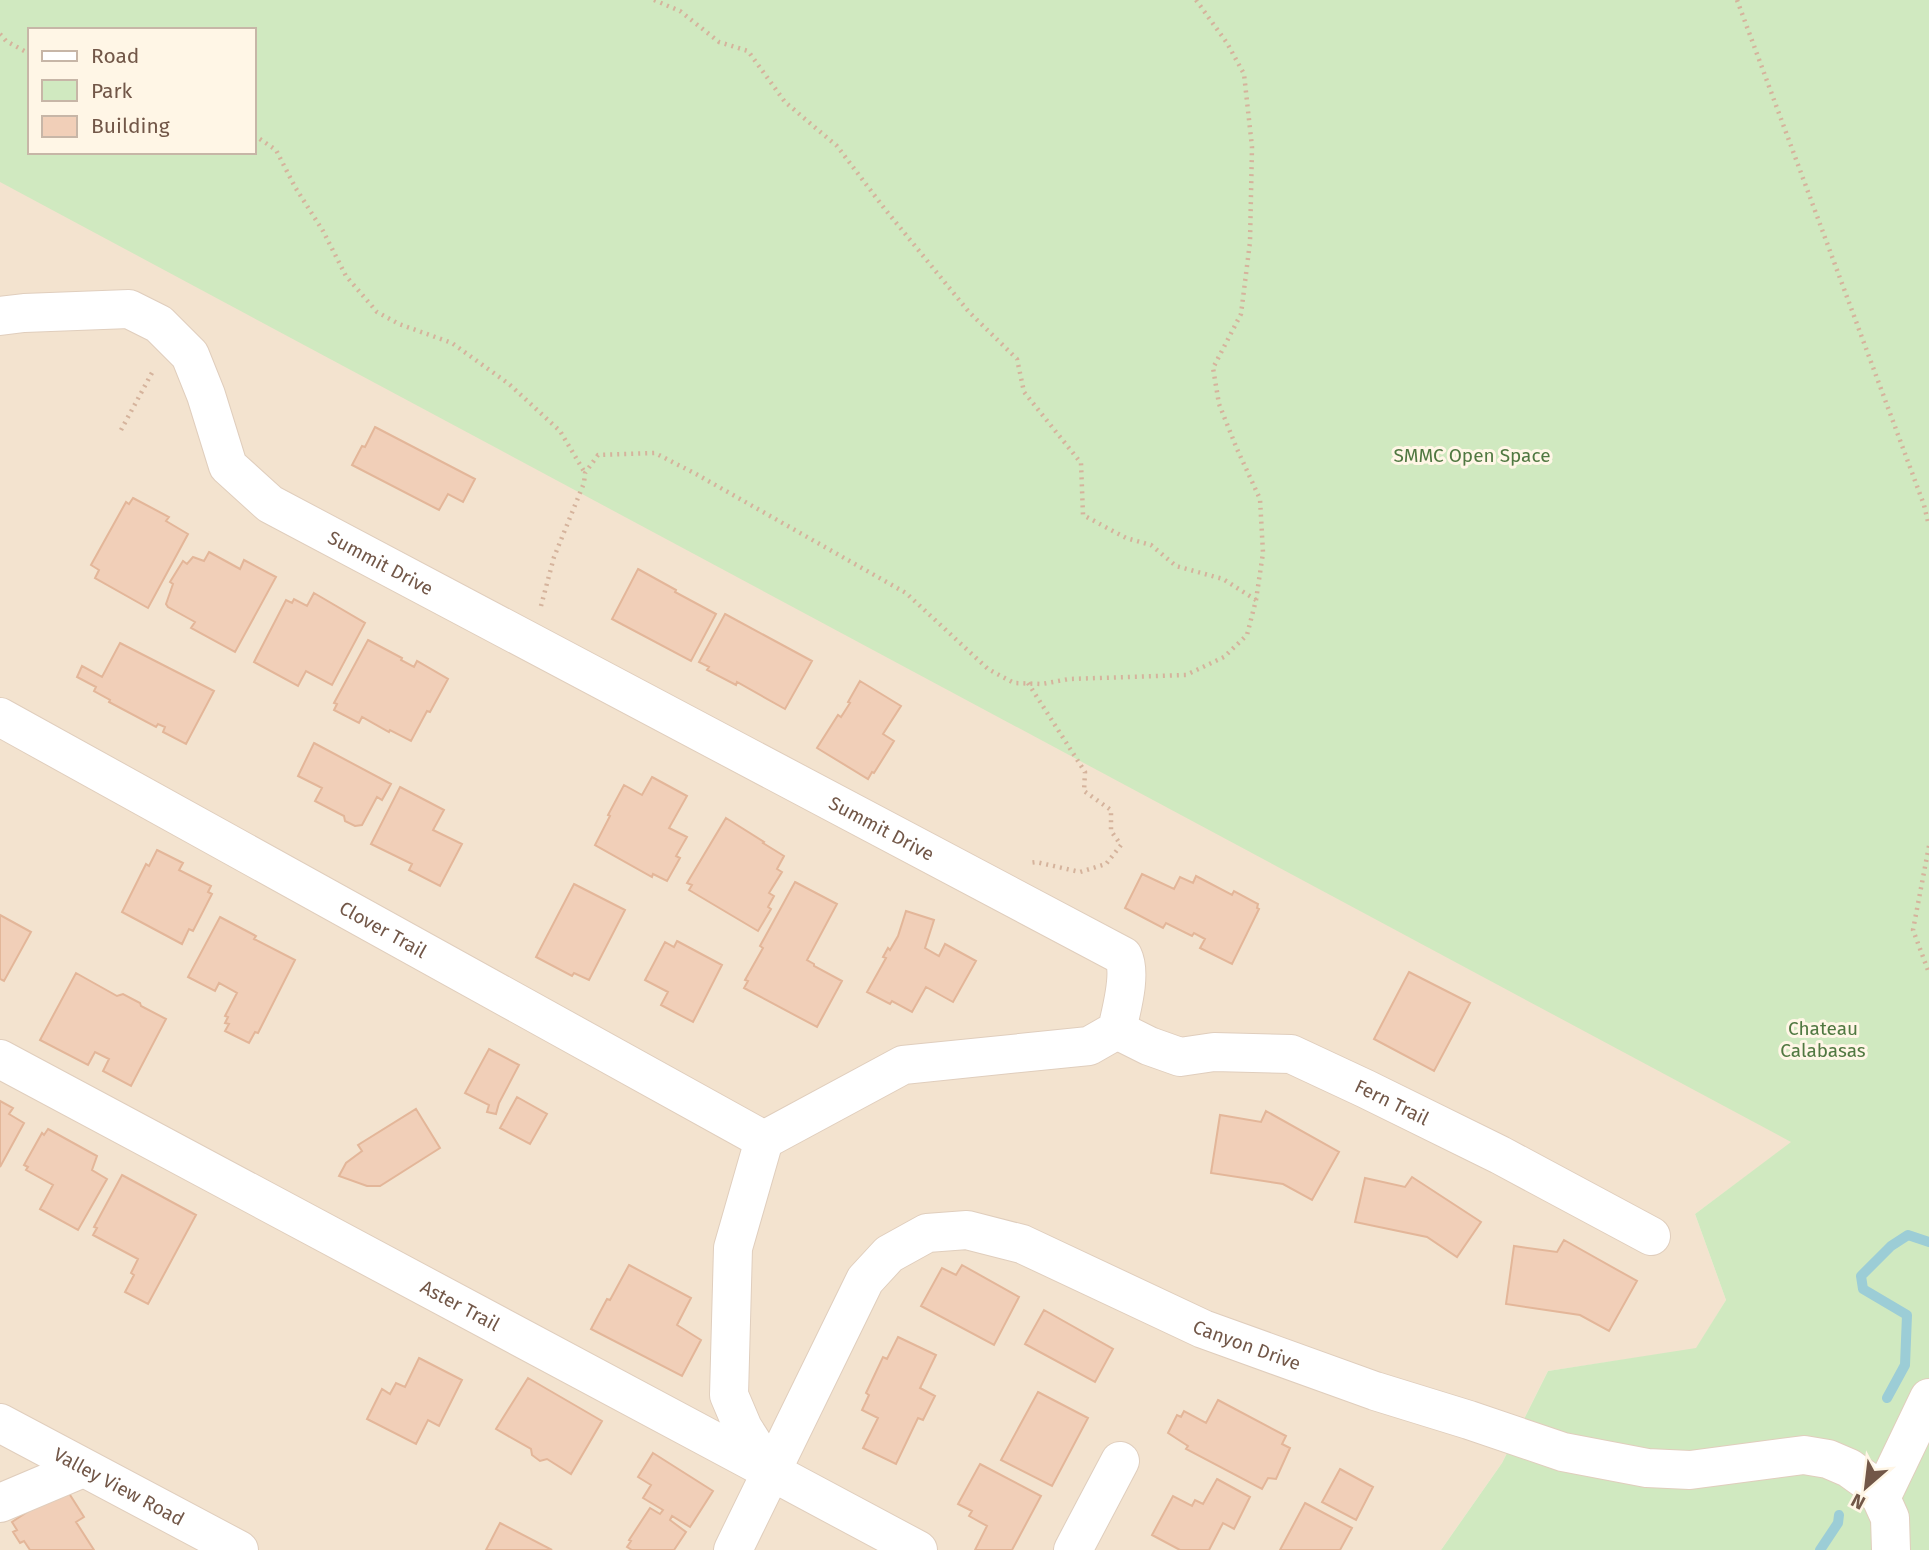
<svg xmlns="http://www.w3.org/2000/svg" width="1929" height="1550" viewBox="0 0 1929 1550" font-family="'Fira Sans',sans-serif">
  <rect width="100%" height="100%" fill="#fcf1e0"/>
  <path fill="#f3e3cf" d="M0 181 627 458 1792 1142 1695 1214 1726 1300 1696 1349 1548 1371 1502 1463 1441 1550H0Z"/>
  <path fill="#d0e9c0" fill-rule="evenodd" d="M0 0H1929V1550H1441L1502 1463 1548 1371 1696 1348 1726 1300 1695 1214 1791 1142 0 182ZM30 30H254V152H30Z"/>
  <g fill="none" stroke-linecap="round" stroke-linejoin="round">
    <path stroke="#9ccdd6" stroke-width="10" d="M1887 1398 1905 1365 1907 1315 1863 1289 1861 1276 1891 1246 1908 1235 1929 1242
      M1820 1550 1838 1523 1839 1515"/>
  </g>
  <path fill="#f1cfb8" stroke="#e3b699" stroke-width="2" d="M375 427 475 479 463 502 448 494 439 510 352 465 362 446 365 447Z
    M133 498 169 517 166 521 188 534 148 608 95 578 99 570 91 565 126 502 129 504Z
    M209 552 240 569 244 560 276 577 235 652 191 628 195 622 168 607 166 604 173 584 170 582 183 561 187 564 193 557 204 561Z
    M638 569 676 590 675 592 716 614 691 661 612 619Z
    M314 593 365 623 332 685 306 671 298 686 254 662 286 600 292 603 294 599 307 606Z
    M725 614 812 661 785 709 737 682 736 685 707 670 709 667 699 662Z
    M368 640 402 658 401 660 414 667 417 661 448 679 430 712 427 711 411 741 390 730 389 732 362 717 359 723 334 710 337 704 334 703Z
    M120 643 214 691 186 744 163 732 165 727 158 724 156 727 109 702 110 700 94 691 96 687 77 677 82 666 102 677Z
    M860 681 901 706 883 734 894 741 874 773 872 772 868 779 817 748 838 715 841 717 850 703 848 702Z
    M314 743 391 784 382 800 377 797 362 825 355 826 345 821 344 816 315 801 322 788 298 776Z
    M652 777 687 796 669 828 687 837 676 856 680 858 667 881 653 874 652 877 595 845 610 816 608 815 624 785 642 795Z
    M400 787 444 810 433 830 462 844 440 886 409 870 412 864 371 844Z
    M726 818 764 842 763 843 784 856 777 869 782 872 769 893 774 896 768 907 771 909 758 931 689 890 692 885 687 883Z
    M157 850 183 863 179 870 211 886 208 892 212 894 193 931 189 929 182 944 122 912 146 864 149 866Z
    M1142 874 1174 889 1180 877 1193 883 1196 876 1232 895 1234 891 1258 904 1257 908 1259 909 1232 964 1200 948 1205 939 1194 933 1192 936 1166 923 1163 928 1125 908Z
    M795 882 837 904 807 960 814 964V966L842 981 817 1027 744 988 748 981 745 980 763 948 760 946Z
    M574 884 625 910 589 980 574 973 572 976 536 957Z
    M906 911 934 920 925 948 939 956 945 944 976 961 953 1002 926 987 912 1012 892 1001 890 1004 867 992 886 958 883 957 888 948 890 950 898 936Z
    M0 915 31 932 4 981 0 979Z
    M220 917 256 936 254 939 295 960 258 1033 255 1032 249 1043 225 1031 229 1024 225 1023 228 1017 225 1016 237 993 219 983 215 991 188 977Z
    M677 941 722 965 693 1022 661 1005 668 992 645 980 665 942 674 947Z
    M1409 972 1470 1003 1434 1071 1374 1039Z
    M76 973 117 996 123 994 140 1003 141 1006 166 1019 131 1086 103 1071 109 1059 95 1052 88 1065 40 1040Z
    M489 1049 519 1065 499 1103 496 1114 487 1112 489 1105 465 1093Z
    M517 1097 547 1114 530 1144 500 1128Z
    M0 1101 13 1108 9 1114 24 1123 0 1167Z
    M416 1109 440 1148 380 1186H367L339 1176 346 1163 362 1151 358 1145Z
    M1266 1111 1339 1152 1312 1200 1283 1184 1211 1173 1220 1115 1261 1122Z
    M48 1129 97 1156 92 1170 107 1179 78 1230 40 1209 53 1185 26 1170 28 1167 24 1165 42 1133 44 1135Z
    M122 1175 196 1215 148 1304 125 1292 134 1275 131 1273 138 1259 93 1235 97 1228 94 1227Z
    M1412 1177 1481 1222 1457 1257 1427 1237 1355 1222 1365 1178 1405 1187Z
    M1564 1240 1637 1281 1609 1331 1580 1315 1506 1304 1514 1246 1557 1252Z
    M629 1265 691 1298 677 1325 701 1340 682 1376 591 1329 607 1299 610 1300Z
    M962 1265 1019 1297 994 1345 921 1306 942 1268 956 1275Z
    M1044 1310 1113 1349 1095 1382 1025 1344Z
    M898 1337 936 1355 920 1388 935 1396 923 1420 918 1418 896 1464 863 1448 878 1418 862 1410 869 1395 866 1393 883 1357 887 1359Z
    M419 1358 462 1380 439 1426 428 1420 416 1444 367 1419 382 1389 390 1394 396 1383 405 1387Z
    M528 1378 602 1421 571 1474 547 1459 540 1461 532 1455 531 1449 496 1429Z
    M1038 1392 1088 1418 1052 1486 1001 1460Z
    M1218 1400 1286 1436 1282 1444 1290 1448 1276 1479 1268 1478 1262 1489 1186 1449 1188 1446 1168 1433 1177 1415 1181 1417 1184 1411 1206 1423Z
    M653 1453 713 1491 690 1527 672 1516 670 1520 686 1532 674 1550H632L627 1547 631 1541 629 1540 650 1508 660 1514 663 1510 643 1498 651 1485 638 1477Z
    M980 1464 1041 1496 1012 1550H975L987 1526 969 1516 972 1511 958 1504Z
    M1340 1469 1373 1487 1356 1520 1322 1502Z
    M1217 1479 1250 1497 1234 1529 1223 1523 1209 1550H1180L1152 1535 1173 1496 1192 1506 1195 1500 1203 1504Z
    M65 1487 84 1517 76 1522 94 1550H30L24 1541 20 1543 13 1532 17 1530 12 1522Z
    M1305 1503 1352 1528 1340 1550H1280Z
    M500 1523 552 1550H486Z"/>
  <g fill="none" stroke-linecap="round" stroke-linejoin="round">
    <defs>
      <g id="street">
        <path id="s1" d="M0 316 24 313 129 309 159 324 190 355 206 395 228 466 270 504 1123 956C1132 974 1121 1011 1117 1030L1089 1046 903 1065 764 1140 733 1248 729 1395 743 1428 771 1472"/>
        <path id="s2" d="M0 717 764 1140"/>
        <path id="s3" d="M1117 1030 1149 1046 1180 1057 1214 1052 1291 1054 1366 1089 1500 1155 1651 1236"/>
        <path id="s4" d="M0 1059 918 1550"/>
        <path id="s5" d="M0 1423 239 1550"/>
        <path d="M1881 1498 1929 1398"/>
        <path d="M0 1503 83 1468"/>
        <path id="s6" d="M733 1550 865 1280 889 1254 927 1233 967 1230 1022 1244 1203 1329 1375 1391 1469 1420 1563 1452 1647 1468 1690 1470 1804 1455 1828 1459 1849 1468 1867 1481 1881 1498 1890 1518 1891 1550"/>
        <path d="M1073 1550 1120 1461"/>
      </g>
    </defs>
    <use href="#street" stroke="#e0cebd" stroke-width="40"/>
    <path stroke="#d5b39c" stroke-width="4.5" stroke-dasharray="2 5" stroke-linecap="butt" d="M654 0 680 11 719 42 748 51 785 102 837 146 884 208 969 312 1017 359 1024 392 1081 463 1083 515 1126 538 1151 545 1176 566 1223 579 1256 600
      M1737 0 1924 505 1929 526
      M0 34 6 41 30 54
      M254 135 276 150 295 187 323 231 346 276 377 312 399 324 452 343 509 384 560 431 585 473
      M121 430 154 369
      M541 606 554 557 584 483 585 473 598 455 655 453 696 474 906 593 988 669 1014 683 1042 684 1069 679 1186 675 1224 657 1247 635 1256 600 1263 553 1260 499 1237 449 1219 404 1213 368 1241 314 1250 242 1252 147 1244 74 1227 43 1196 0
      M1028 683 1085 772 1084 791 1111 810V831L1121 845 1106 864 1080 872 1036 862 1028 863
      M1929 846 1913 930 1929 973"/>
    <use href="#street" stroke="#fff" stroke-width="38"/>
  </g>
  <g text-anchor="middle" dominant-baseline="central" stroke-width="6" stroke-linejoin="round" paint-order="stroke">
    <g font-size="19" fill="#507841" stroke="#fff6e6">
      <text x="1472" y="455">SMMC Open Space</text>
      <text x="1823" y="1028">Chateau<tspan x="1823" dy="22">Calabasas</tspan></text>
    </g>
    <g font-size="19" fill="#725748" stroke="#fff6e6">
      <text stroke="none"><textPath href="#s1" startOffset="506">Summit Drive</textPath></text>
      <text stroke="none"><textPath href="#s1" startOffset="1073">Summit Drive</textPath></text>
      <text stroke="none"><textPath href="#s2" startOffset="438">Clover Trail</textPath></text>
      <text stroke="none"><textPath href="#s3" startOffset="292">Fern Trail</textPath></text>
      <text stroke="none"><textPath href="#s4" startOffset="522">Aster Trail</textPath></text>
      <text stroke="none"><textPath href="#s6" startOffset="723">Canyon Drive</textPath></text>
      <text stroke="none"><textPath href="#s5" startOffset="135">Valley View Road</textPath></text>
    </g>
  </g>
  <rect x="28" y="28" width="228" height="126" fill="#fff6e6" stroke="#c7b6a7" stroke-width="2"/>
  <rect x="42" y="51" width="35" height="10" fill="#ffffff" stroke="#c7b6a7" stroke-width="2"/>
  <text x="91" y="63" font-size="21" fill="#725748">Road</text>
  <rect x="42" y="80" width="35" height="21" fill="#d0e9c0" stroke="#c7b6a7" stroke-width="2"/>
  <text x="91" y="98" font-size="21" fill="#725748">Park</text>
  <rect x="42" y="116" width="35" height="21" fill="#f1cfb8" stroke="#c7b6a7" stroke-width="2"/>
  <text x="91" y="133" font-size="21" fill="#725748">Building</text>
  <g transform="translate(1866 1487) rotate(208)" stroke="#fff6e6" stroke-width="5" paint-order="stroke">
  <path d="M0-5L12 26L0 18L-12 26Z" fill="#725748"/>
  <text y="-10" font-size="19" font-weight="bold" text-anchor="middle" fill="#725748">N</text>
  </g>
</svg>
